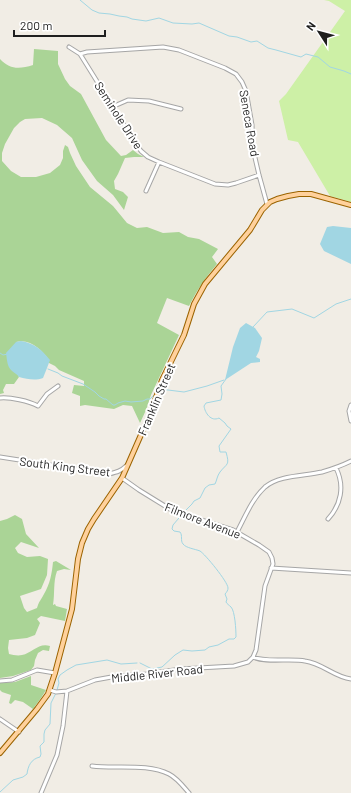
<svg xmlns="http://www.w3.org/2000/svg" width="351" height="793" viewBox="0 0 351 793" font-family="Barlow,sans-serif">
  <rect width="100%" height="100%" fill="#f1ede5"/>
  <path fill="#cdf0a6" d="M324 0H351V202L330 196 298 142 288 140 279 101 286 94 345 11 329 1Z"/>
  <path fill="#aad496" d="M34 49 58 51V64L65 79 70 86 81 94 106 140 121 156 126 155 133 150 138 154 144 157H134L125 158 118 174 114 181 115 189 123 192 128 197 124 210 113 195 97 181 82 160 72 138 57 125 42 118 25 119 20 122 14 128 5 144 2 153V161L11 171 21 177H36L50 173 60 165 63 158V151L65 145 68 147 70 153 76 166 90 187 113 206 127 223 137 228 147 227 163 233 179 232 188 237 199 239 218 249 212 257 217 264C206 277 197 290 189 306L167 298 157 323 179 335 151 395 146 410 140 423 132 406 123 405 114 409 85 405 80 406V396L72 393 74 385 84 386V381L59 370 55 366 49 363V360C42 350 30 338 16 342L17 373 19 377 14 384H6L3 390 4 393 0 394V59C10 70 20 69 33 65Z
    M15 515 22 519 26 534 39 548 21 542 15 548 18 553 27 557 40 556 48 559 47 575 41 589 20 596 24 608 27 612 37 608C39 601 41 600 44 594 50 584 52 573 53 562L56 561 71 570 64 569 57 571C53 582 55 593 53 605L55 604 56 606 67 609 65 621 41 616 37 619 40 623 35 635 27 638 9 640 8 648 9 654C13 655 18 656 22 655 32 653 39 642 50 646L49 651 43 650 38 653 35 660 34 666 31 670 13 676 0 678V521L7 519Z
    M31 676V685L46 690 41 698 33 709 23 702 15 700 11 704 9 703 11 695 2 692 0 690V683L15 682Z"/>
  <path fill="#a1d6e3" d="M333 226 351 228V264L324 251 320 244 327 227Z
    M246 323 255 328 262 338 259 351 256 357 260 359V362L251 363 225 380 233 347 240 328Z
    M21 341C34 343 42 350 50 360L47 368 43 378C35 381 27 379 19 377 17 374 14 373 11 370 7 366 7 359 6 353L16 342Z"/>
  <g fill="none" stroke-linecap="round" stroke-linejoin="round">
    <path stroke="#a1d6e3" stroke-width="1" d="M80 0 92 10 99 13 110 14 119 16 127 17 132 19 146 21 159 18 173 23 192 24 199 23 229 36 237 37 251 42 257 41 268 48 276 50 301 57 306 54 318 57 330 67 344 71 351 74
      M253 327 267 312 292 309 314 318 336 304 351 299
      M0 353 3 355 8 354
      M48 369 58 373 62 376 83 384 95 392 99 396 104 399H106L113 405H115L118 403 125 401 131 402 143 401 147 399H150L157 392
      M160 390H168L184 392 207 386 224 380
      M140 663 152 669 162 667 175 655 183 650 192 651 205 650 209 647 218 645 229 639H234L236 637C236 630 235 611 231 607 229 605 227 604 226 602L227 599 225 594C227 592 228 590 228 588 228 582 205 554 200 551 195 549 186 548 183 544 180 540 183 536 180 532L174 531 172 529 173 525 184 512 192 504 194 501 200 498 205 488 209 485 215 484C217 480 217 476 220 472 227 463 230 466 226 452H220L219 446 231 429 227 426 225 423 219 418C211 422 205 413 204 406L206 403 221 400 222 394 221 386 226 379
      M57 690 59 683 58 679 60 675 67 670 76 665 107 660 121 664 137 663
      M0 792 13 780 23 777 27 774C28 766 31 759 40 757L41 754 40 746 44 742V734L45 730 50 724 51 703 56 693"/>
    <defs>
      <path id="minor" d="M69 47 80 54 87 52 163 47 179 50 225 68 236 74 242 82 246 91 252 125 253 149 259 175 267 204
        M80 54 136 144 141 151 148 157 159 162 215 184 228 185 236 183 259 175
        M112 107 128 100 149 101 181 109
        M146 191 159 162
        M0 398C10 397 29 401 38 406L47 394 58 386
        M351 405 349 411 351 421
        M0 457 109 474C117 472 121 471 126 466
        M328 519C341 505 345 486 336 468
        M237 532C245 517 252 499 265 487 279 475 304 476 322 472 332 469 341 466 351 461
        M271 568 351 573
        M253 657C265 663 291 658 305 661 322 663 334 677 351 679
        M0 681 12 680 37 670 55 673
        M50 690 56 692 67 691 95 680 117 676 146 674 181 669 234 666 248 662 253 657 256 650 265 586 273 564 272 558 269 552 259 545 233 530 173 511 139 490 122 478
        M0 719 19 732
        M92 766C115 769 148 763 169 774 177 778 183 786 189 793
        M41 793 57 755 63 726 67 691"/>
      <path id="major" d="M0 753 37 709 48 694 55 673 72 609 78 559 82 543 88 529 94 519 122 478 151 412 162 380 184 335 194 304 205 284 250 230 262 210 270 202 277 199 288 196 299 194H311L351 205"/>
    </defs>
    <use href="#minor" stroke="#a6a6a6" stroke-width="5"/>
    <use href="#major" stroke="#9b6300" stroke-width="6"/>
    <use href="#minor" stroke="#fff" stroke-width="3"/>
    <use href="#major" stroke="#ffd19c" stroke-width="4"/>
  </g>
  <g text-anchor="middle" dominant-baseline="central" stroke-width="4" stroke-linejoin="round" paint-order="stroke">
    <g font-size="12" fill="#1f1f1f" stroke="#fff">
      <text transform="translate(119 115) rotate(57)">Seminole Drive</text>
      <text transform="translate(250 123) rotate(80)">Seneca Road</text>
      <text transform="translate(156 399) rotate(-67)">Franklin Street</text>
      <text transform="translate(65 466) rotate(7)">South King Street</text>
      <text transform="translate(203 520) rotate(21)">Filmore Avenue</text>
      <text transform="translate(157 673) rotate(-6)">Middle River Road</text>
    </g>
  </g>
  <g transform="translate(319 32) rotate(306)" stroke="#ffffff" stroke-width="3" paint-order="stroke">
  <path d="M0-3L7 15L0 10L-7 15Z" fill="#1f1f1f"/>
  <text y="-6" font-size="11" font-weight="bold" text-anchor="middle" fill="#1f1f1f">N</text>
  </g>
  <path d="M14 30v6h91v-6" fill="none" stroke="#1f1f1f" stroke-width="2"/>
  <text x="20" y="30" font-size="12" fill="#1f1f1f" stroke="#ffffff" stroke-width="3" paint-order="stroke">200 m</text>
</svg>
